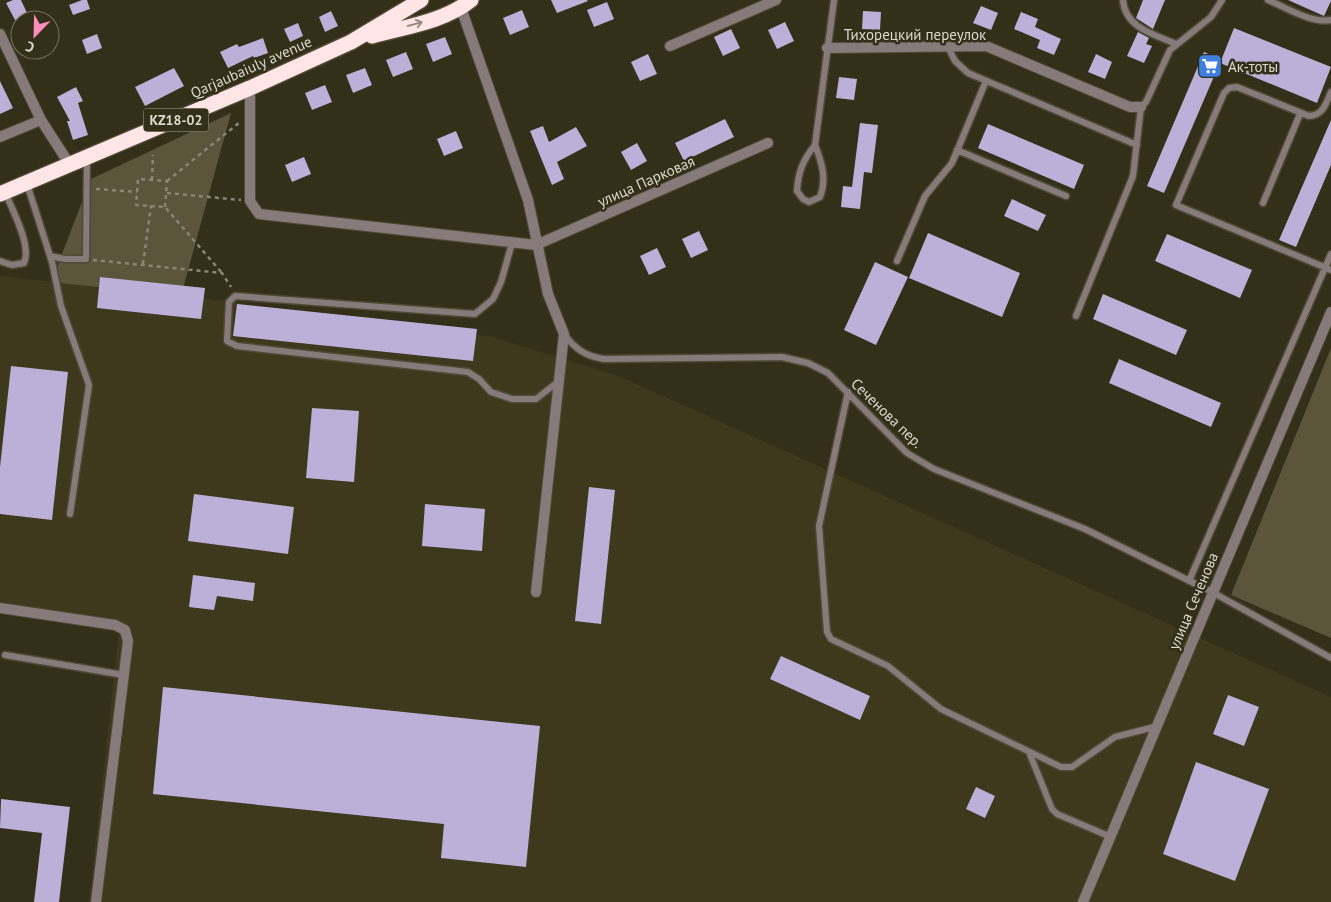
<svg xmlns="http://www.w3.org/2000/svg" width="1331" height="902" viewBox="0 0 1331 902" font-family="'PT Sans',sans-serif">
  <rect width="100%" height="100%" fill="#332f19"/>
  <path fill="#3e391c" d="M0 276 194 297 493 337 621 377 1331 697V902H89L120 621 0 605Z"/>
  <path fill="#5a553b" d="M231 113 181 296 51 282 91 179Z
    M1331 348V638L1231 595Z"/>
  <path fill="#bcb0d8" d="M13 0H21L27 13 15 20 6 3Z
    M82 0H87L90 9 73 15 69 5Z
    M551 0H587L588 1 557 13Z
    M1143 0H1165L1153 29 1136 18Z
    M1288 0H1331V1L1324 16Z
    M607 2 614 19 594 27 587 10Z
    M981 6 998 13 991 30 973 23Z
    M522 10 529 27 510 35 503 18Z
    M331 11 338 26 325 32 319 17Z
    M863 11 881 12 880 30 862 29Z
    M1021 12 1038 19 1035 27 1061 39 1054 55 1037 48 1040 40 1014 29Z
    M785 22 794 41 777 49 768 30Z
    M298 23 303 36 290 42 284 29Z
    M1234 28 1331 67 1317 103 1220 63Z
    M731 29 740 48 723 56 714 37Z
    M1138 32 1149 38 1146 44 1152 46 1144 63 1127 56Z
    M97 34 102 48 87 54 82 40Z
    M445 37 452 54 433 62 426 44Z
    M263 38 268 53 254 58 253 56 228 68 220 52 237 44 239 47Z
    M406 52 413 69 393 77 386 60Z
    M1204 52 1221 60 1164 193 1147 186Z
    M648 54 657 74 640 81 631 62Z
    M1096 54 1112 62 1105 79 1088 72Z
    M174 68 184 86 145 106 135 87Z
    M365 68 372 85 353 93 346 75Z
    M839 77 857 79 854 100 836 98Z
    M0 81 13 108 0 114Z
    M325 85 332 102 312 110 305 93Z
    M76 87 83 101 78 103 88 135 73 140 67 121H70L57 97Z
    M725 119 734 137 684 161 675 143Z
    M1331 120V165L1296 247 1279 240Z
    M860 123 878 125 872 173 864 172 860 209 841 207 843 186 852 187Z
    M988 124 1084 165 1074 189 978 148Z
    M543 126 549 142 576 127 587 146 557 162 564 179 552 185 530 131Z
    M456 131 463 148 444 156 437 139Z
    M637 143 647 161 631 170 621 152Z
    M304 157 311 174 292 182 285 165Z
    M1012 199 1046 215 1038 231 1004 216Z
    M699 231 708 250 691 258 682 239Z
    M928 233 1020 273 1002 317 909 278Z
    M1167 234 1252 270 1240 298 1155 261Z
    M657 248 666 267 649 275 640 256Z
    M875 262 908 277 876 345 844 330Z
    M100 277 205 288 201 319 97 308Z
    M1103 294 1187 330 1176 355 1093 319Z
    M237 304 477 329 473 361 233 336Z
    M1119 359 1221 403 1211 427 1109 383Z
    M11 366 68 372 52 520 0 514V467Z
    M312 408 359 411 354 482 306 478Z
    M589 487 615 490 601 624 575 621Z
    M194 494 294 507 288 554 188 541Z
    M425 504 485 509 482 551 422 546Z
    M193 575 255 583 253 601 217 596 214 610 189 607Z
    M781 656 870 696 860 720 770 679Z
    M163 687 540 726 526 867 441 858 444 824 153 794Z
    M1228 695 1259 707 1244 746 1213 734Z
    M1196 762 1269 789 1235 881 1163 854Z
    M976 787 995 796 985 818 966 809Z
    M1 799 70 807 59 902H34L42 833 0 828Z"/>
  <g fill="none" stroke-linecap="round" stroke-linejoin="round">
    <defs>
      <path id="lane" d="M1123 0C1125 28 1154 34 1176 44
        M1268 0C1285 7 1312 24 1331 20
        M948 47 955 61 968 73 1137 145
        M1331 92C1326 104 1323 115 1309 116L1237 87 1229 88 1224 93 1176 205 1331 270
        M815 145C803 160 798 172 797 191L803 199 809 202 820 197C827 179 822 163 815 145L834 0
        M957 150 1066 196
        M27 184 52 262 61 306 89 385 70 514
        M1263 203 1300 114
        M512 243 501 282 493 299 475 314 235 296 229 302 227 341 237 346 468 372 479 379 491 392 512 399H536L559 381
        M50 256 65 259H86L87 158
        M0 261 12 265 24 263C32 246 12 209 5 192
        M897 261 925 196 952 163 986 81
        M1076 316 1133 176 1141 107 1146 102 1170 50 1211 17 1222 0
        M564 334C575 349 585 356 604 359L782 357 808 363 828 373 907 453 934 469 1085 529 1212 592 1331 658
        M848 392 819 526 827 632 831 639 888 666 941 709 1061 767H1072L1115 737 1158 726
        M1189 581 1331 254
        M5 655 124 675
        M1029 752 1052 809 1057 814 1111 837"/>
      <path id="street" d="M461 8 528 200 548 294 564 334 536 592
        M0 34 41 120 70 165
        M670 46 776 0
        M827 48 986 46 1130 107H1141
        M250 88V201L259 214 536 245 768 143
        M0 137 41 120
        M0 608 115 625 125 630 128 641 96 902
        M1083 902 1331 312"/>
      <path id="highway" d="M372 36C404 27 444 22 471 0
        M0 194 250 88 351 42 421 0"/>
    </defs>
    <use href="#lane" stroke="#4e4a35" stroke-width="9"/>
    <use href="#street" stroke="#4e4a35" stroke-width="12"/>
    <use href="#highway" stroke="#4e4a35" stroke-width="18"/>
    <path stroke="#898674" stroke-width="2.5" stroke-dasharray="4 4" stroke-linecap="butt" d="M152 180 153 155
      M167 181 240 122
      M96 189 137 192
      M167 193 241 200
      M165 207 167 181 138 179 136 205 165 207 222 273
      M93 260 222 273 231 287
      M143 264 151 206"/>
    <use href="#lane" stroke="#877a7a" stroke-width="6"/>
    <use href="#street" stroke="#877a7a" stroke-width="10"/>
    <use href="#highway" stroke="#ffe5e5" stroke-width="15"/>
  </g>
  <defs><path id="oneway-shaft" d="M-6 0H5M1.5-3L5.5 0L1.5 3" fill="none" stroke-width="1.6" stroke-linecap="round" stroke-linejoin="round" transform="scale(1.25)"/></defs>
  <use stroke="#998a7f" href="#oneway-shaft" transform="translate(415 24) rotate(-15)"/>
  <defs>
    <symbol id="supermarket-square" viewBox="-11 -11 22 22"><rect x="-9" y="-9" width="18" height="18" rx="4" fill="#3f7fe0" stroke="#332f19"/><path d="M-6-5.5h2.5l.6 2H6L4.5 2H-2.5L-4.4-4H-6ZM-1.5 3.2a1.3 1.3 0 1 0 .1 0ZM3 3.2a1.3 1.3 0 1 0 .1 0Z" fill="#fff"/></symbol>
  </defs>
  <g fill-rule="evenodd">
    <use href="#supermarket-square" x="1196" y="52" width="28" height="28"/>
  </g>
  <g text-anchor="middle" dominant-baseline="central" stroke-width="5" stroke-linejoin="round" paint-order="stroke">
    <rect fill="#332f19" stroke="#a9a696" stroke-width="1" x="143.5" y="108.5" width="65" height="23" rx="4"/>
    <g font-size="14" font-weight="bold" fill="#dbd9cb">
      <text x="176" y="120">KZ18-02</text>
    </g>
    <g font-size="15" fill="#dbd9cb" stroke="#332f19">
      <text x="915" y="34">Тихорецкий переулок</text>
      <text transform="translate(251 67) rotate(-24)">Qarjaubaiuly avenue</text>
      <text transform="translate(646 181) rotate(-24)">улица Парковая</text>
      <text transform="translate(887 413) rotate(44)">Сеченова пер.</text>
      <text transform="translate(1193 601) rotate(-67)">улица Сеченова</text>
    </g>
    <g font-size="15" fill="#dbd9cb" stroke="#332f19" text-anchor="start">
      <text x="1228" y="66">Ак-тоты</text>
    </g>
  </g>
  <g transform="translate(35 35) rotate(203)"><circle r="24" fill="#332f19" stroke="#767360"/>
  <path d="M0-4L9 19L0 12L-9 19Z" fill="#fe8ebd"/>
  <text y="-8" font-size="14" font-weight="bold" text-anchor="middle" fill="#dbd9cb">С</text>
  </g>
</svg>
